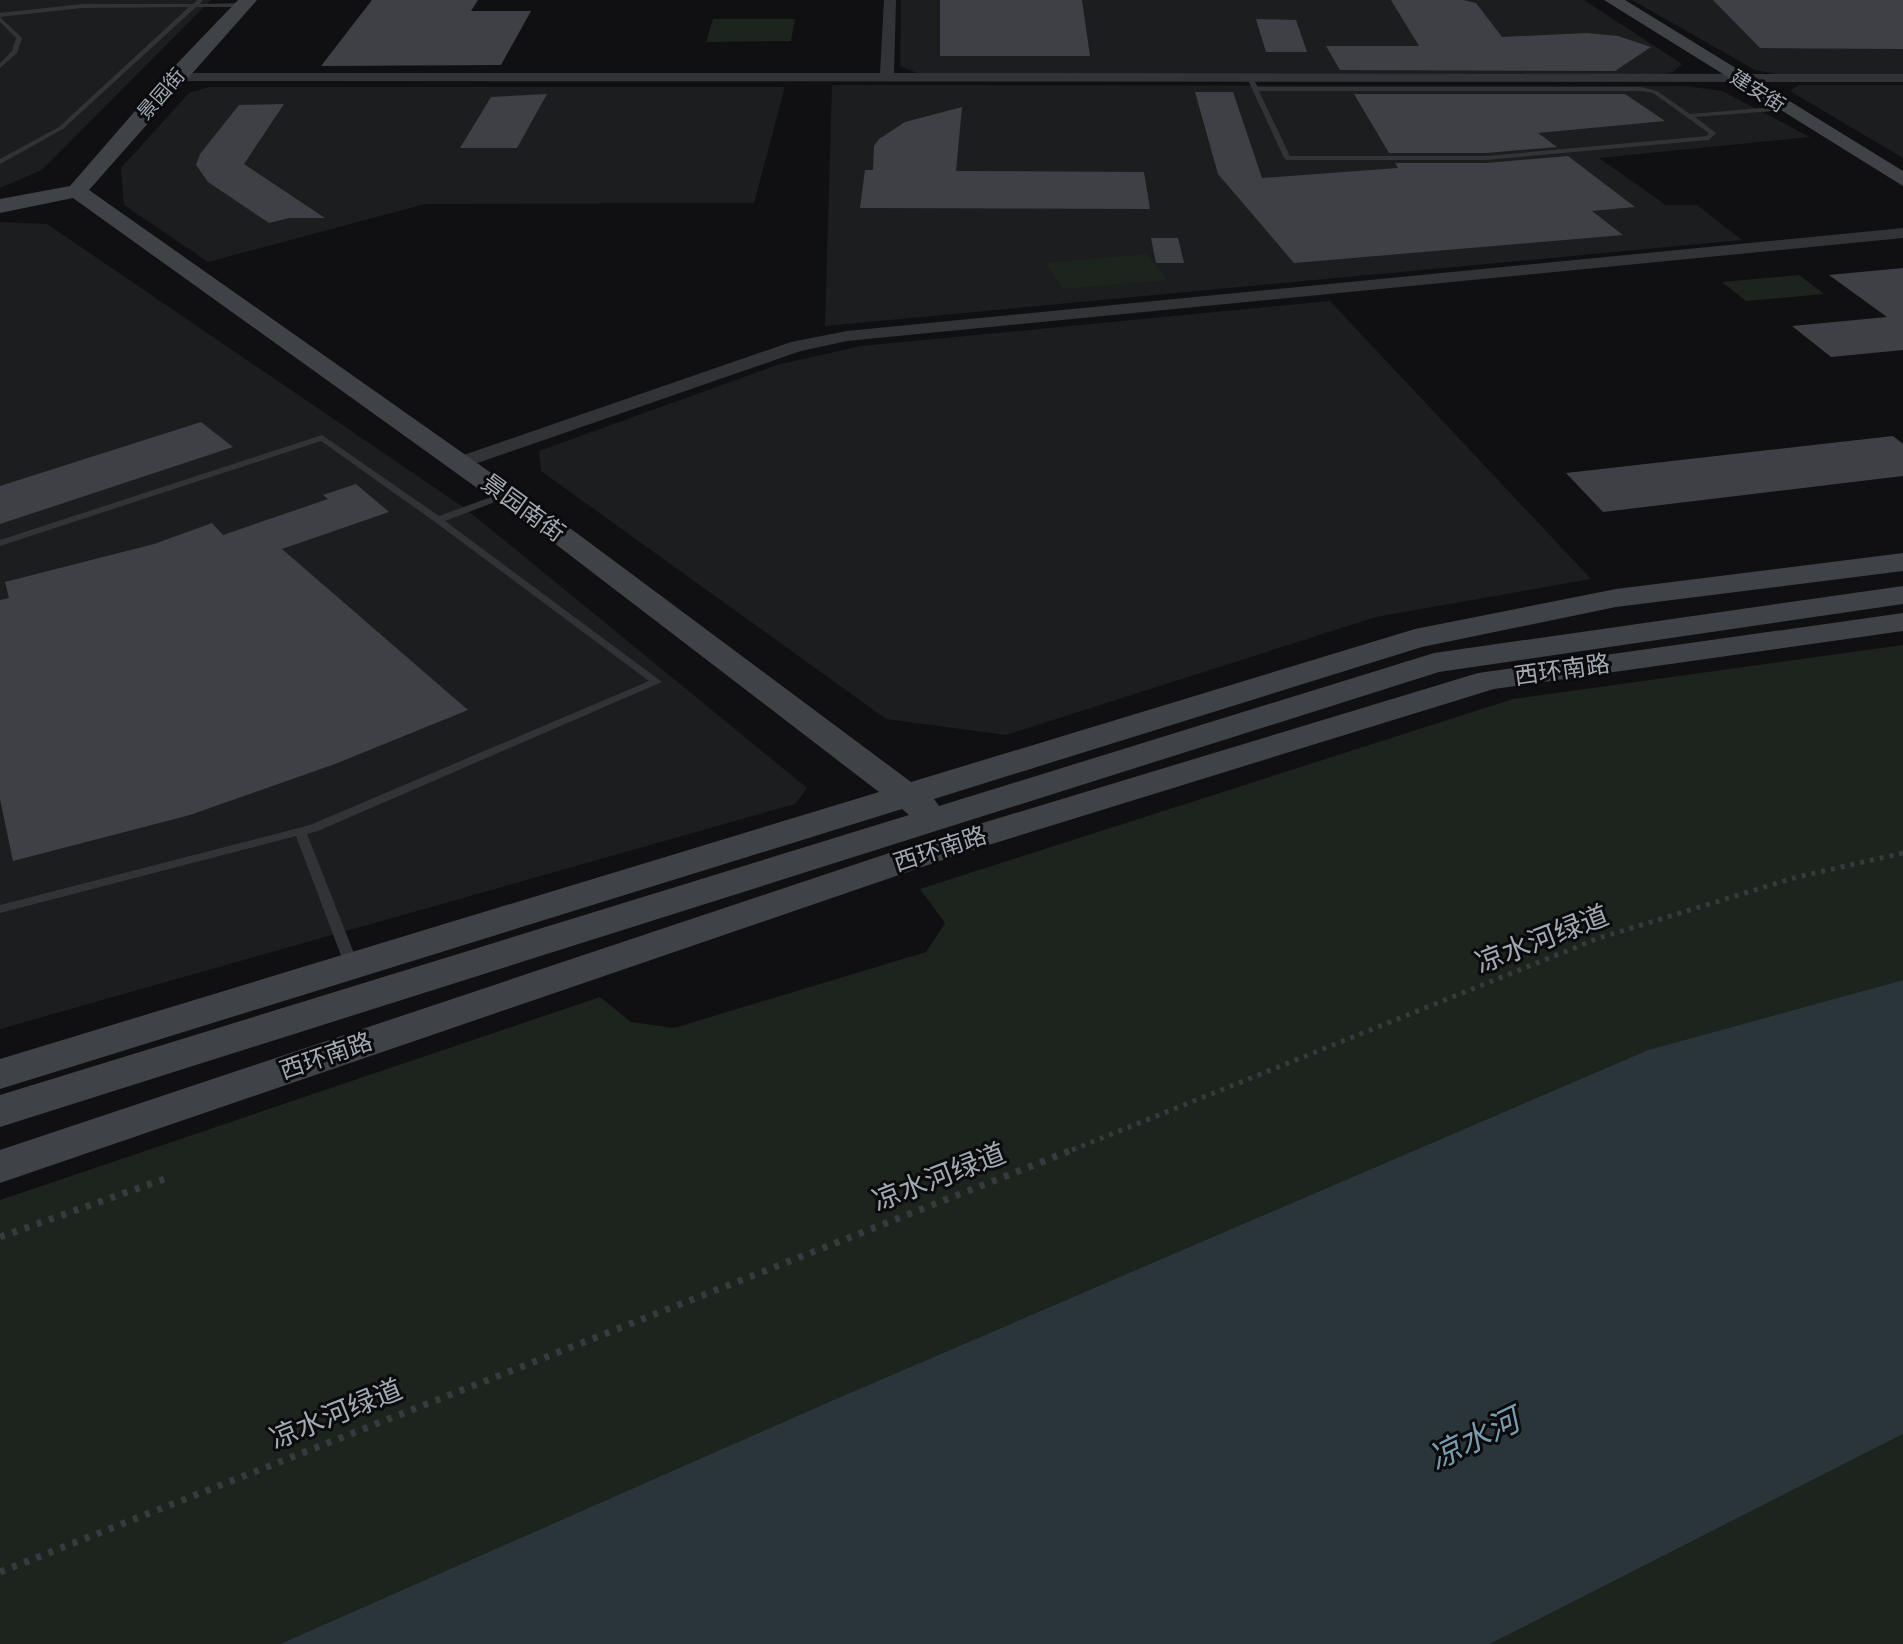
<svg xmlns="http://www.w3.org/2000/svg" width="1903" height="1644" viewBox="0 0 1903 1644" font-family="'Roboto Condensed','Noto Sans SC',sans-serif">
  <rect width="100%" height="100%" fill="#101012"/>
  <path fill="#1c1d1f" d="M0 0H211L42 170 0 188Z
    M901 0H1584L1682 64 1673 72 1662 74 917 73 900 66Z
    M1632 0H1903V74H1776L1755 70Z
    M832 85 1686 86 1722 91 1810 137 1599 158 1666 205H1697L1742 240 825 326Z
    M1799 85H1903V158L1790 91Z
    M209 87H785L754 203 425 204 208 262 124 205 121 168 189 93Z
    M0 222 47 224 466 509 807 788 795 804 0 1029Z
    M1330 301 1591 579 1376 617 1006 735 886 719 541 471 539 451 777 365 861 346Z"/>
  <path fill="#1d241d" d="M713 19H795L791 41 706 42Z
    M1147 254 1167 280 1062 289 1045 263Z
    M1799 275 1824 294 1746 301 1722 282Z
    M1903 645V980L1648 1050 831 1401 280 1644H0V1200L600 997 631 1022 674 1028 926 952 945 923 920 889 1513 699Z
    M1903 1434V1644H1490Z"/>
  <path fill="#2a353a" d="M1903 980V1434L1490 1644H280L831 1401 1648 1050Z"/>
  <path fill="#3f4045" d="M372 0H478L471 11H531L501 65 321 66Z
    M940 0H1082L1090 56H940Z
    M1391 0H1463L1476 3 1502 37 1587 33 1618 36 1651 47 1615 71 1340 70 1326 46H1419Z
    M1713 0H1903V49L1760 48Z
    M1256 19 1296 20 1307 52H1266Z
    M1195 92H1233L1262 178 1398 168 1395 163H1486L1568 156 1635 207 1592 211 1623 235 1294 263 1218 174Z
    M547 94 517 148H460L491 97Z
    M1354 94H1625L1665 121 1538 133 1557 147 1486 153H1389Z
    M284 104 244 164 325 218H289L269 223 208 182 196 165 200 154 239 105Z
    M962 107 956 171 1144 172 1150 209 860 208 865 170H873L874 146 879 139 905 122Z
    M1151 238H1178L1184 263H1156Z
    M1903 268V350L1831 357 1792 326 1887 317 1829 275Z
    M201 422 233 447 0 524V486Z
    M1893 436 1903 444V476L1603 512 1566 473Z
    M356 484 389 512 282 549 468 710 335 764 190 815 13 861 0 799V600L9 598 5 582 154 544 212 523 223 535 328 499 323 495Z"/>
  <g fill="none" stroke-linecap="round" stroke-linejoin="round">
    <path stroke="#373a3e" stroke-width="5" stroke-dasharray="4 6" stroke-linecap="butt" d="M1072 1150 1599 938 1797 877 1903 853"/>
    <path stroke="#373a3e" stroke-width="7" stroke-dasharray="5 8" stroke-linecap="butt" d="M0 1237 170 1177
      M0 1572 1077 1148"/>
    <path fill="#313337" fill-rule="evenodd" d="M197 0H203L200 4 243 3 246 5 243 7H196L63 129 0 164V159L59 127 189 7 82 8 0 17V13L82 4H193Z
      M0 17 22 38 17 53 0 68V63L12 51 16 38 0 22Z
      M1250 76 1252 77 1258 87H1641L1657 91 1690 114 1786 106 1789 108 1786 110 1695 117 1716 133 1709 140 1486 160H1287L1284 158 1247 78ZM1259 91H1641L1653 93 1709 133 1707 136 1486 156H1290Z
      M322 435 439 516 502 493H508V497L445 521 662 682 318 831 307 834 359 966 357 969H347L345 966 296 836 0 913V905L310 825 649 681 435 522 321 441 0 546V540Z"/>
    <path fill="#313337" fill-rule="evenodd" d="M884 0H896L894 73 1903 74V82L175 81 168 77 175 73H880Z
      M1903 228V238L847 341 801 351 466 467 459 469 449 463 452 459 791 342 847 331Z"/>
    <path fill="#3f4246" fill-rule="evenodd" d="M238 0H257L89 190 578 534 911 782 1415 629 1616 589 1903 553V571L1616 607 1422 647 934 799 939 806 1434 653 1903 586V604L1439 672 0 1127V1095L909 815 902 809 0 1089V1059L879 792 558 546 73 198 0 213V199L70 186 168 73Z
      M1604 0H1625L1903 171V186Z
      M1903 613V631L1494 689 969 851 0 1183V1150L943 835 1478 673Z"/>
  </g>
  <g text-anchor="middle" dominant-baseline="central" stroke-width="6" stroke-linejoin="round" paint-order="stroke">
    <g font-size="20" fill="#a1a9b2" stroke="#0b0b0d">
      <text transform="translate(1758 91) rotate(32)">建安街</text>
      <text transform="translate(161 94) rotate(-49)">景园街</text>
    </g>
    <g font-size="24" fill="#a1a9b2" stroke="#0b0b0d">
      <text transform="translate(523 508) rotate(36)">景园南街</text>
      <text transform="translate(1562 670) rotate(-8)">西环南路</text>
      <text transform="translate(940 849) rotate(-18)">西环南路</text>
      <text transform="translate(326 1056) rotate(-19)">西环南路</text>
    </g>
    <g font-size="28" fill="#a1a9b2" stroke="#0b0b0d">
      <text transform="translate(1542 939) rotate(-21)">凉水河绿道</text>
      <text transform="translate(939 1177) rotate(-21)">凉水河绿道</text>
      <text transform="translate(336 1414) rotate(-22)">凉水河绿道</text>
    </g>
    <g font-size="32" font-style="italic" fill="#789cae" stroke="#0b0b0d">
      <text transform="translate(1474 1439) rotate(-26)">凉水河</text>
    </g>
  </g>
</svg>
